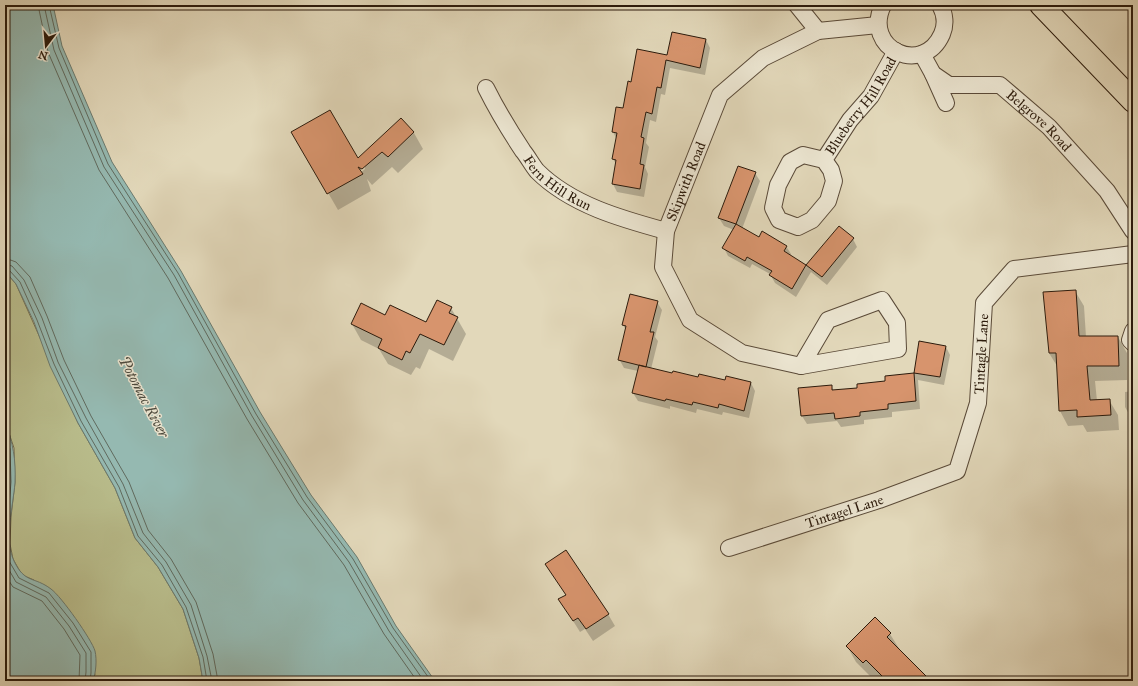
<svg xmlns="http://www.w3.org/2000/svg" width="1138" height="686" viewBox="0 0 1138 686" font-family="'IM FELL Great Primer',serif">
  <rect width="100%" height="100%" fill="#e2d8ba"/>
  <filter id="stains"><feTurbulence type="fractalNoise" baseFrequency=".005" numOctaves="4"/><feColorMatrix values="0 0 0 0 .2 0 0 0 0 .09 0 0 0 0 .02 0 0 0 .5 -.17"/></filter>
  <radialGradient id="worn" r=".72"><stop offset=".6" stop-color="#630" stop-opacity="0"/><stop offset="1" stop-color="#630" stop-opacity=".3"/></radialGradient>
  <path fill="#b9bd8c" stroke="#726c4c" d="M5 271 16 284 78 423 115 488 135 538 158 567 183 609 199 658 203 681H93L95 674 34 580 22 575 13 559 10 544 11 517 15 482 14 448 5 421Z"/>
  <path fill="#95b9b1" stroke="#6b7a6f" d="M5 5H53L62 46 112 162 181 271 260 412 311 495 357 557 396 626 435 681H203L199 658 183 609 158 567 135 538 115 488 78 423 50 366 34 322 16 284 5 271Z
    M5 421C13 444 16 458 15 483 13 506 4 540 14 561 25 584 34 576 51 589 61 596 92 640 95 651 97 660 96 672 93 681H5Z"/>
  <path fill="#0003" fill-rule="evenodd" d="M706 40 710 48 705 75 670 68 665 95 661 94 656 122 650 120 646 143 649 147 645 167 648 174 644 197 617 192 613 184 616 164 613 159 617 140 613 132 624 109 632 83 668 56Z
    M401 119 414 133 423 149 398 173 392 167 372 185 367 179 371 191 338 210 293 132 357 159ZM365 166V169L359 174 358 172Z
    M755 173 760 181 742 229 759 239 786 246 791 254 790 256 807 266 839 227 853 239 857 247 827 285 811 272 796 297 775 283 770 274 752 264 750 268 728 256 724 248 734 230 724 226 719 218Z
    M1075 291 1084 306 1086 337H1118L1127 353V380L1095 381 1097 401 1109 400 1118 415 1119 430 1087 432 1083 425 1068 426 1060 411 1057 366 1049 353Z
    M657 302 662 310 655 337 658 341 651 369 699 378 751 383 755 391 749 418 723 412 722 415 697 409 696 413 670 406V409L638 401 633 393 638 371 624 368 619 359 626 330 623 325Z
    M451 308 466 334 453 361 429 349 420 369 416 367 411 375 388 364 379 349 361 340 352 324 386 316 427 323Z
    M920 342 946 347 950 355 944 385 918 380 920 409 892 412V417L864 420V424L841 427 837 421 807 424 802 416 831 386 834 391 858 388 886 382V377L914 374Z
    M1133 391V421L1125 407V392Z
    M560 600 608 614 615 626 593 641 585 629 580 632Z
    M875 618 890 634 900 650 927 679 931 676 936 681H881L876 676 873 679 856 662 847 646Z"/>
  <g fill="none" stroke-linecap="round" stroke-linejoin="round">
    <path stroke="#606a5e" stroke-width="1" d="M38 5 48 52 99 170 168 278 247 419 298 503 344 565 384 634 417 681
      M44 5 54 50 104 167 174 275 252 416 303 500 349 562 389 631 424 681
      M49 5 59 48 108 164 178 273 256 414 307 497 353 559 393 628 431 681
      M5 258 16 262 30 277 47 316 64 360 91 416 129 482 148 530 171 559 196 602 213 654 218 681
      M5 264 12 266 24 280 42 318 58 362 86 418 123 484 143 533 166 562 191 605 207 656 212 681
      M5 269 9 270 20 282 37 320 54 364 81 421 119 487 138 536 162 565 186 607 203 657 207 681
      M5 433 10 449 11 482 6 543 9 561 19 578 49 593 73 623 91 652V673L90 681
      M5 563 16 582 46 597 69 626 86 653V672L85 681
      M5 575 13 587 42 601 64 629 80 655 79 681"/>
  </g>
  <path fill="#d7946d" stroke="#2c1b0c" d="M672 32 706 39 700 68 666 60 661 88 657 87 652 114 646 112 641 137 644 138 640 164 644 165 640 189 612 184 616 160 612 159 617 133 612 132 616 107 623 108 628 81 631 82 637 49 667 55Z
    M330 110 358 158 401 118 414 132 388 157 382 152 362 169 358 167 363 174 327 194 291 132Z
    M738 166 756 172 736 224 718 218Z
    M736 224 759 237 762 231 787 246 784 251 806 265 792 289 769 275 772 271 747 257 745 261 722 248Z
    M839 226 854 238 822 277 806 265Z
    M1076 290 1079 336H1118L1119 366H1087L1090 400 1110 399 1111 415 1077 417V410L1059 411 1056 353H1049L1043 292Z
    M630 294 658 301 650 332H654L646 367 618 360 626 326 622 325Z
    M437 300 452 307 449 313 458 317 444 345 420 334 410 353 406 351 402 360 378 348 382 339 351 324 361 303 385 315 390 305 426 322Z
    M919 341 946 346 940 377 914 373Z
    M639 365 672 373 673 371 698 377 699 374 725 380 726 376 751 382 744 411 719 404 718 408 693 402 692 405 666 399 665 401 632 393Z
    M914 373 916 401 888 404V409L860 412V416L835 419 834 413 801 416 798 388 832 385V390L857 388V384L885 381V376Z
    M566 550 609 614 586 629 578 618 573 621 558 599 566 595 545 564Z
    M875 617 891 633 887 637 931 681H887L866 660 863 663 846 646Z"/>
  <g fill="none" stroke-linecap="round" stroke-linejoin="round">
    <defs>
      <g id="street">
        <path d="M797 5 818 31"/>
        <path d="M883 5C862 49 923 77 942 34 946 25 945 14 940 5"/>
        <path id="s1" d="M922 54 933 74 949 85H1000L1049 127 1107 191 1133 231"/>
        <path d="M933 74 946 103"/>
        <path id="s2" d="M486 88C497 110 509 130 523 151 528 157 532 165 537 171 571 205 622 219 666 231"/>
        <path id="s3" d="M824 160 831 170 834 181 828 201 812 220 798 227 779 220 773 208 778 185 790 162 803 155 824 160 850 120 871 96 896 51"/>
        <path d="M882 300 897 323 898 349 801 366 828 320Z"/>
        <path d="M1133 331 1130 340 1133 343"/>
        <path id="s4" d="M801 366 742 353 690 320 663 267 666 231 720 95 763 58 818 31 878 25"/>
        <path id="s5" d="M729 548 879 500 957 471 978 403 984 303 1014 269 1133 254"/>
      </g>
      <path id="primary" d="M1041 5 1133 101"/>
    </defs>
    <use href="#street" stroke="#5a4a38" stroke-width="18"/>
    <use href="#primary" stroke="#2c1b0c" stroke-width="24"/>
    <use href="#street" stroke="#ece6d2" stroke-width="16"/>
    <use href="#primary" stroke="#e2d8ba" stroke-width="22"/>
  </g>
  <g text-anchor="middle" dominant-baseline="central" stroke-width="3" stroke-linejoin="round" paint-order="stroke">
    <g font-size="14" fill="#2c1b0c" stroke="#ece6d2">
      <text stroke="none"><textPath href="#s3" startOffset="270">Blueberry Hill Road</textPath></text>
      <text stroke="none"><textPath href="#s1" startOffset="146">Belgrove Road</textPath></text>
      <text stroke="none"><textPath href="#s2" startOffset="121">Fern Hill Run</textPath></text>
      <text stroke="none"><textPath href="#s4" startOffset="271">Skipwith Road</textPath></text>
      <text stroke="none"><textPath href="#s5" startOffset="361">Tintagle Lane</textPath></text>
      <text stroke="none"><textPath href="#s5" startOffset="121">Tintagel Lane</textPath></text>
    </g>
    <g font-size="15" font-style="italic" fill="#4c4a3e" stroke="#ece6d2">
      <text transform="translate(144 397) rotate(62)">Potomac River</text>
    </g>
  </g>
  <rect width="1138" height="686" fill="none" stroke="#e2d8ba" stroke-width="20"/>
  <rect x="6" y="6" width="1126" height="674" fill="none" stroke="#2c1b0c" stroke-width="2"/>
  <rect x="10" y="10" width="1118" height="666" fill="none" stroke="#2c1b0c"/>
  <g transform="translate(46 46) rotate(196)" stroke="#ece6d2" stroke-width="3" paint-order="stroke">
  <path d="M0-3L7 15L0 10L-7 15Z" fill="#2c1b0c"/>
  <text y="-6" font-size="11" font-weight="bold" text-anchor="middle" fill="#2c1b0c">N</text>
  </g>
  <rect width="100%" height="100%" filter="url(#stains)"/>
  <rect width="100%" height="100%" fill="url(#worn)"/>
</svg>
